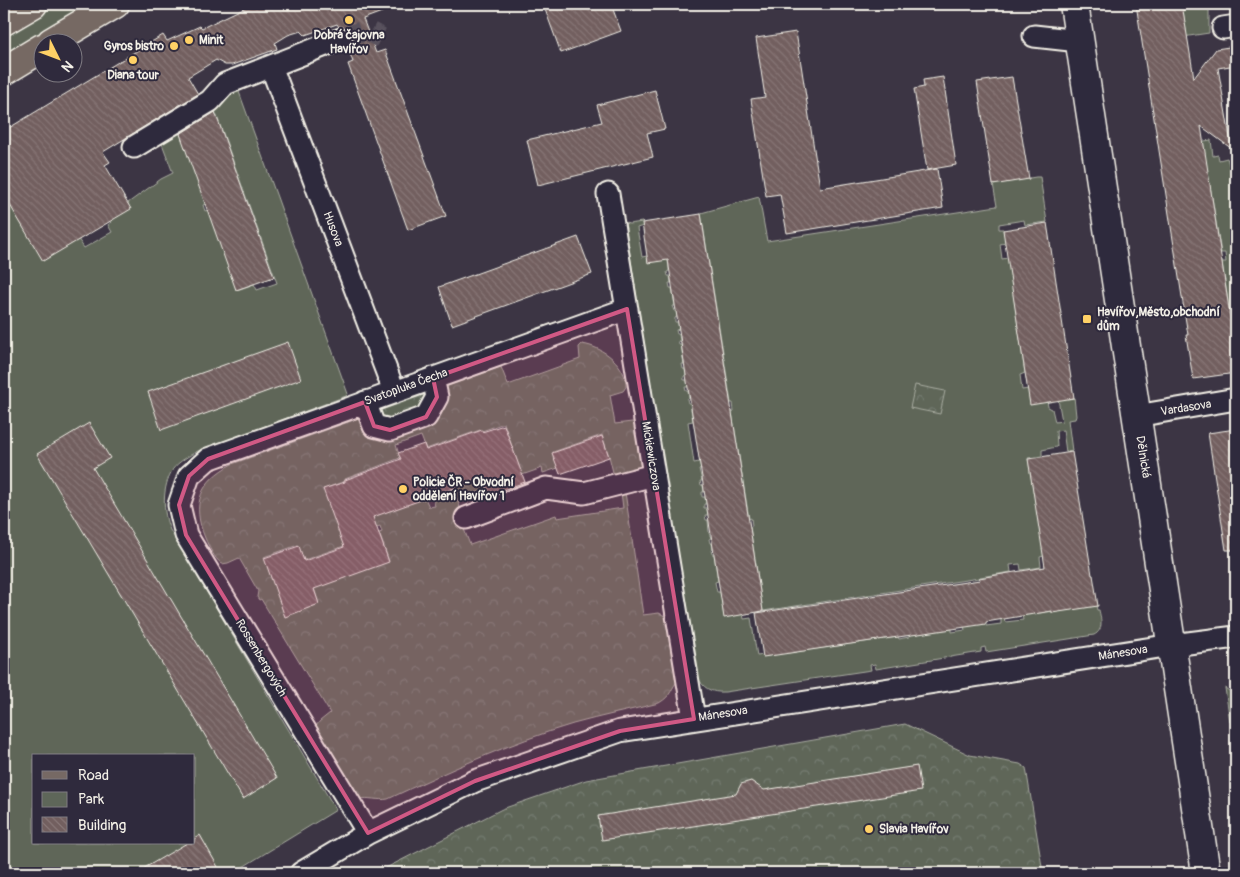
<svg xmlns="http://www.w3.org/2000/svg" width="1240" height="877" viewBox="0 0 1240 877" font-family="Pangolin,sans-serif">
  <defs>
    <pattern id="forest-crowns" width="20" height="18" patternUnits="userSpaceOnUse" patternTransform="scale(1.25)"><rect width="20" height="18" fill="#5e6659"/><path d="M2 6a3 3 0 1 1 6 0M12 15a3 3 0 1 1 6 0" fill="none" stroke="#767c71"/></pattern>
    <pattern id="building-back-hatch" width="6" height="6" patternUnits="userSpaceOnUse" patternTransform="scale(1.25)"><rect width="6" height="6" fill="#725f5f"/><path d="M-1 5l2 2M0 0l6 6M5-1l2 2" fill="none" stroke="#877676"/></pattern>
  </defs>
  <rect width="100%" height="100%" fill="#3c3544"/>
  <filter id="ink" filterUnits="userSpaceOnUse"><feTurbulence type="fractalNoise" baseFrequency=".02" numOctaves="2"/><feDisplacementMap in="SourceGraphic" scale="10" xChannelSelector="R" yChannelSelector="G"/><feConvolveMatrix kernelMatrix="1 2 1 2 8 2 1 2 1" color-interpolation-filters="sRGB"/></filter>
  <g filter="url(#ink)">
    <path fill="#5e6659" stroke="#a9aca0" fill-rule="evenodd" d="M57 4H93L4 57V36Z
      M1182 4H1209V33L1143 43 1186 30Z
      M238 89 348 394 346 396 198 451C190 455 178 462 173 469 162 486 162 512 170 530L336 810 233 873H4V228L8 225 4 217V194L43 260 78 239 84 248 112 232 108 225 111 223 109 221 130 208 128 203 161 179 173 173 160 138 177 125 206 204 203 205 205 211 208 210 237 290 254 284 257 290 277 283 215 111 207 107ZM34 756H194V843H34Z
      M1211 140 1213 156 1218 155 1219 160 1227 158 1236 187V315V313L1230 314 1222 262H1226L1225 253H1221L1208 173 1160 148Z
      M1036 177H1040L1047 222 1025 225 1024 220 999 224V229H1003L1006 243 1000 244 1002 259 1008 258 1025 373 1020 375 1022 390 1028 389 1047 401 1048 407 1052 409 1055 422 1062 421 1058 399 1074 397 1076 416 1075 419 1068 420 1072 451 1066 452 1063 430 1056 431 1057 446 1056 447 1042 450V456L1028 458 1044 556 1040 557 1041 567 1021 570 1020 564 1010 565 1011 572 980 577 979 578 763 611 750 527 752 526 751 518 749 519 732 412 734 411 733 403H731L701 213 759 197 767 241 997 206 993 184Z
      M642 222 643 226 637 228 642 257 647 256 648 262 668 258 669 271 667 272 668 276H670L671 283H669L670 288H672L675 306H672L674 311H676L677 317 675 318V322H678L679 329 676 330 677 334H679L680 341H678L679 345H681L684 364H682L683 369H685L686 375 684 376V380H687L688 387H685L686 391H688L689 398 687 399 688 403H690L693 421 688 422 694 463 699 462 701 468 699 469 702 481H700L701 485H703L704 492H702V497H705L706 504H704V508H707L708 515H705L706 520H708L709 533 711 538 709 539 710 543H712L713 549 711 550 712 554H714L718 581 715 582 717 592H720L724 616 743 614 744 619 751 618 757 656 787 652 788 653 898 637 899 639 909 637V635L952 628V632L965 630 964 626 986 623V626L1001 624V619L1004 618 1005 622 1023 620 1022 615 1096 606 1097 610H1099C1101 619 1104 630 1094 635L986 652 985 647 981 648V652L876 669 875 664 870 665 871 670 725 692C711 693 702 688 697 675L625 223 629 224Z
      M1225 688 1236 696V713L1230 722Z"/>
    <path fill="url(#forest-crowns)" stroke="#a9aca0" d="M582 344C603 347 627 365 626 387L623 391 610 395 615 424 632 422 637 424 642 469 614 476 609 456 602 435 553 452 558 468 543 473 542 468 522 475 504 423 482 431 480 430 426 449 421 436 396 445 400 458 345 479V481L324 489 344 546 304 560 298 545 264 557 285 616 319 604 314 588 389 561 379 533 382 532 380 526 376 527 373 516 425 498 429 507 435 506 432 495 483 477 495 496 500 494 499 491 502 490 503 493 510 491 508 487 525 482 528 489 483 505 479 492 457 499 462 513 455 515 461 530 464 529 470 545 556 515 557 518 623 508 621 492H625L643 615 659 613 667 617 679 680C670 688 673 695 659 703 631 710 602 716 573 724 509 743 448 771 388 799 378 801 369 797 359 799L315 727 320 721 330 713 261 599 259 600 257 597 258 591 239 558 228 563 222 564C214 558 209 547 205 538 191 504 200 481 232 464L501 367 508 385 580 359 579 347Z
      M915 385 945 391 940 414 910 408Z
      M905 724 970 755 1020 764 1026 768 1043 873H376L502 809 586 780Z"/>
    <path fill="url(#building-back-hatch)" stroke="#f4f1e8" d="M252 4H398V6L363 19 376 53 385 50 446 216 408 230 348 64 353 62 348 49 353 41V35L348 29 339 27 337 24 305 35 301 31 288 35 275 43 277 49 232 65H225L216 60 188 77 198 94 103 152 110 162 105 165 131 209 43 261 4 195V131L163 35 167 41 200 26 202 28Z
      M543 4H611L621 31 561 53Z
      M1136 4H1182L1194 78 1216 49 1236 46V65L1218 68 1232 149 1201 126 1232 328H1236V373L1193 379 1186 335H1188Z
      M796 32 820 188 937 169 943 208 787 233 780 194 766 196 751 99 765 97 756 38Z
      M943 77 956 165 927 170 914 89 924 87 923 80Z
      M1012 77 1029 179 993 185 977 82Z
      M655 90 665 129 647 133 653 157 538 185 527 140 602 122 597 105Z
      M215 112 274 277 236 290 180 134Z
      M701 214 763 611 724 618 668 260 648 263 642 223Z
      M1047 223 1074 398 1030 405 1003 230Z
      M578 237 592 274 452 325 439 287Z
      M288 342 301 379 161 430 148 392Z
      M89 423 110 458 93 468 277 778 243 799 37 454Z
      M504 425 525 482 489 495 483 478 373 517 389 562 314 589 319 604 285 617 264 558 299 546 304 561 344 547 323 489 345 482V480L401 459 398 453 424 444 426 450 482 430V432Z
      M1236 429V550H1226L1208 433Z
      M602 436 609 457 560 474 552 453Z
      M1072 452 1092 575H1093L1098 606 1052 613V611L986 622V624L763 657 756 613 980 580 979 578 1045 567 1028 459Z
      M917 766 921 791 602 840 598 816 736 794 741 784 751 781 764 790Z
      M200 835 218 867 208 873H136L187 843H194V839Z"/>
    <g fill="none" stroke-linecap="round" stroke-linejoin="round">
      <path stroke="#58515d" stroke-width="21" stroke-dasharray="21 11" stroke-linecap="butt" d="M341 39 366 30 381 38"/>
      <defs>
        <path id="minor" d="M1223 28 1236 26
          M1034 36 1079 41
          M271 66 394 391
          M134 147 210 101 225 84 341 39
          M608 194 694 719
          M365 402 374 426 390 430 426 417 437 397 433 378
          M1136 416 1236 399
          M466 518 546 488 584 493 654 475
          M368 833 186 535 179 505 189 476 208 459 627 309
          M301 873 368 833 475 781 620 731 1172 645 1236 637"/>
        <path id="tertiary" d="M1074 4 1206 873"/>
        <path id="primary" d="M4 21 33 4
          M51 42 115 4
          M4 71 42 48"/>
      </defs>
      <use href="#minor" stroke="#f4f1e8" stroke-width="25"/>
      <use href="#tertiary" stroke="#f4f1e8" stroke-width="31"/>
      <use href="#primary" stroke="#f4f1e8" stroke-width="31"/>
      <use href="#minor" stroke="#2f2a3d" stroke-width="21"/>
      <use href="#tertiary" stroke="#2f2a3d" stroke-width="28"/>
      <use href="#primary" stroke="#766964" stroke-width="28"/>
    </g>
  </g>
  <path fill="#d15985" fill-opacity="0.2" stroke="#d15985" stroke-width="4" stroke-linejoin="round" d="M627 309 694 719 620 731 475 781 368 833 186 535 179 505 189 476 208 459 365 402 374 426 390 430 426 417 437 397 433 378Z"/>
  <g fill="#ffd166" stroke="#2f2a3d" stroke-width="2">
    <circle cx="349" cy="20" r="5"/>
    <circle cx="189" cy="40" r="5"/>
    <circle cx="174" cy="46" r="5"/>
    <circle cx="133" cy="60" r="5"/>
    <rect x="1082" y="314" width="10" height="10" rx="2.5"/>
    <circle cx="403" cy="489" r="5"/>
    <circle cx="869" cy="829" r="5"/>
  </g>
  <g text-anchor="middle" dominant-baseline="central" stroke-width="4" stroke-linejoin="round" paint-order="stroke">
    <g font-size="12" font-weight="bold" fill="#f4f1e8" stroke="#2f2a3d" text-anchor="start">
      <text x="349" y="35" text-anchor="middle">Dobrá čajovna<tspan x="349" dy="14">Havířov</tspan></text>
      <text x="199" y="40">Minit</text>
      <text x="164" y="46" text-anchor="end">Gyros bistro</text>
      <text x="133" y="75" text-anchor="middle">Diana tour</text>
      <text x="1097" y="312">Havířov,Město,obchodní<tspan x="1097" dy="14">dům</tspan></text>
      <text x="413" y="482">Policie ČR - Obvodní<tspan x="413" dy="14">oddělení Havířov 1</tspan></text>
      <text x="879" y="829">Slavia Havířov</text>
    </g>
    <g font-size="12" fill="#f4f1e8" stroke="#2f2a3d">
      <text transform="translate(333 229) rotate(69)">Husova</text>
      <text transform="translate(406 387) rotate(-20)">Svatopluka Čecha</text>
      <text transform="translate(1186 408) rotate(-9)">Vardasova</text>
      <text transform="translate(651 456) rotate(81)">Mickiewiczova</text>
      <text transform="translate(1143 457) rotate(81)">Dělnická</text>
      <text transform="translate(1123 653) rotate(-9)">Mánesova</text>
      <text transform="translate(261 658) rotate(59)">Rossenbergových</text>
      <text transform="translate(723 714) rotate(-9)">Mánesova</text>
    </g>
  </g>
  <rect width="1240" height="877" fill="none" stroke="#2f2a3d" stroke-width="20"/>
  <rect x="10" y="10" width="1220" height="857" fill="none" stroke="#f4f1e8" stroke-width="2" filter="url(#ink)"/>
  <rect x="32" y="754" width="162" height="90" fill="#2f2a3d" stroke="#7e7a81"/>
  <rect x="42" y="771" width="25" height="8" fill="#766964" stroke="#7e7a81"/>
  <text x="78" y="780" font-size="15" fill="#f4f1e8">Road</text>
  <rect x="42" y="792" width="25" height="15" fill="#5e6659" stroke="#7e7a81"/>
  <text x="78" y="804" font-size="15" fill="#f4f1e8">Park</text>
  <rect x="42" y="817" width="25" height="15" fill="url(#building-back-hatch)" stroke="#7e7a81"/>
  <text x="78" y="830" font-size="15" fill="#f4f1e8">Building</text>
  <g transform="translate(58 58) rotate(132)"><circle r="24" fill="#2f2a3d" stroke="#7e7a81"/>
  <path d="M0-4L9 19L0 12L-9 19Z" fill="#ffd166"/>
  <text y="-8" font-size="14" font-weight="bold" text-anchor="middle" fill="#f4f1e8">N</text>
  </g>
</svg>
